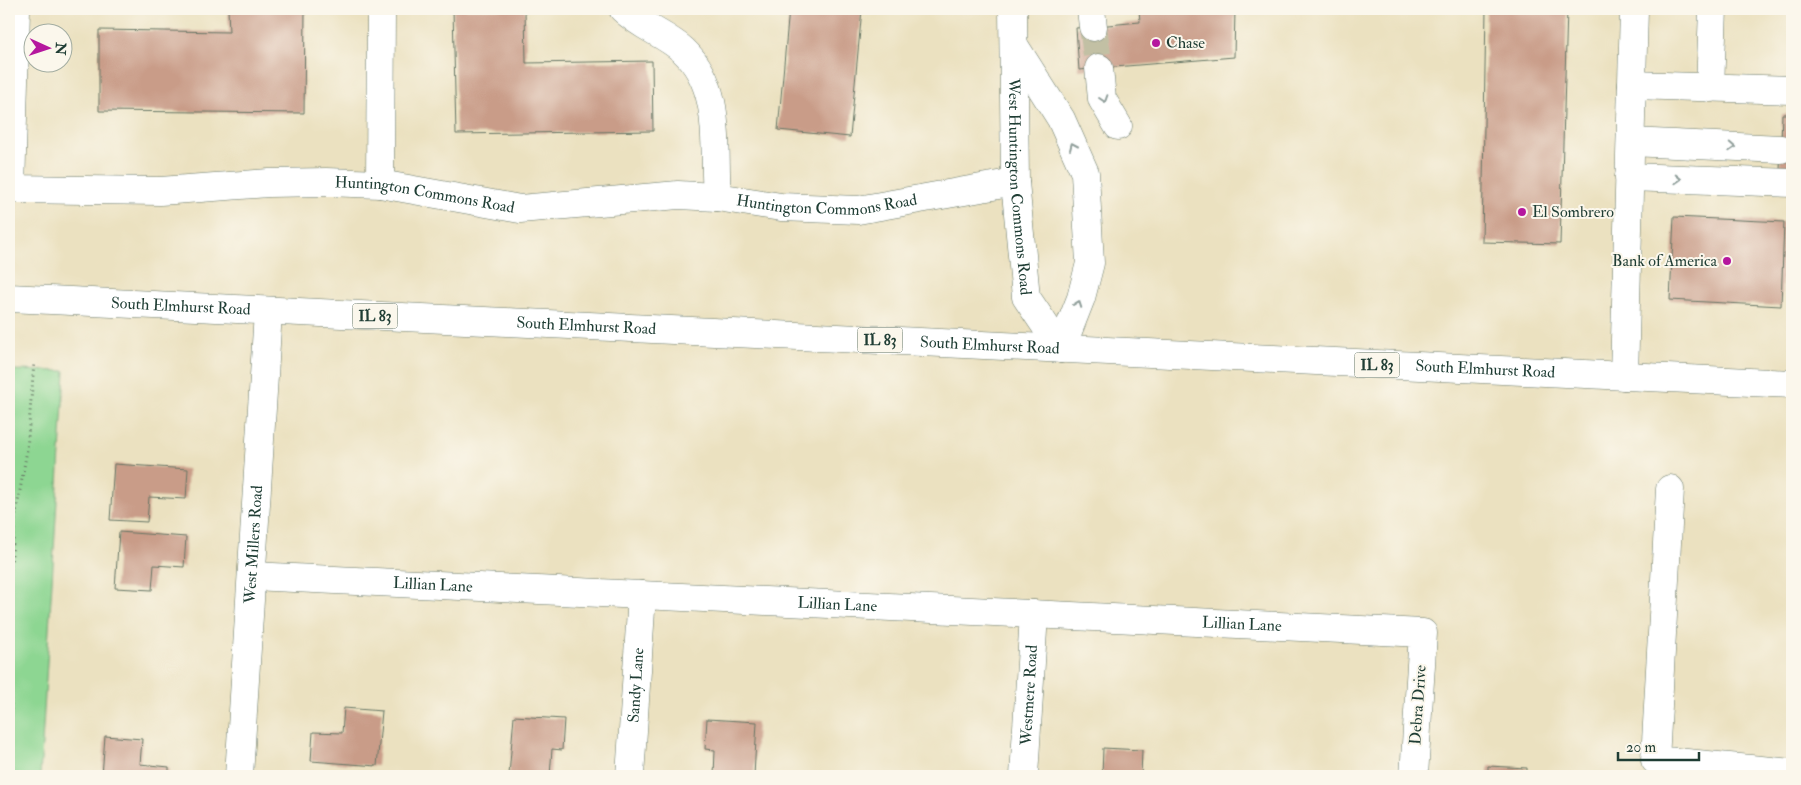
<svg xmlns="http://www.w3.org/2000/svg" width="1801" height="785" viewBox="0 0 1801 785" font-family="'IM FELL Double Pica',serif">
  <rect width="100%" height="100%" fill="#fbf7ec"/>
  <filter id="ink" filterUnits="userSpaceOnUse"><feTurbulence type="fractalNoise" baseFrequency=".02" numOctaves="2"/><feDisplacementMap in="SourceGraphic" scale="10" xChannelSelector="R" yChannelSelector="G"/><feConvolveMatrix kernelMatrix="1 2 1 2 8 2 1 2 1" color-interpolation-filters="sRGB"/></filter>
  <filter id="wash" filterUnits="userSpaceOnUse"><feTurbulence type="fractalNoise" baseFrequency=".0096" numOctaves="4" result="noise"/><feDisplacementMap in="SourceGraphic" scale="20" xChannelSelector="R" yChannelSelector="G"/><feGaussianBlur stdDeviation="1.12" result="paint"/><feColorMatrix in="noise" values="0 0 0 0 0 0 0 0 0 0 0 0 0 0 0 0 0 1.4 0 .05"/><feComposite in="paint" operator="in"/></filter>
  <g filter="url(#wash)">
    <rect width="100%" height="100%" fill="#ebe1c0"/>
    <path fill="#8dd692" stroke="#568a63" d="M9 370 65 371 40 776H9Z"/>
    <g id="blocks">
      <path fill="#c99c88" d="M228 9H305L304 113 99 111V30L229 32Z
        M453 9H525L526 63 652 61 653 131 456 134Z
        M789 9H862L850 137 778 130Z
        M1139 9H1235L1234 57 1079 70 1076 28 1140 22Z
        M1486 9H1567L1560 244 1482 242Z
        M1782 114H1792V171H1780Z
        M1674 217 1784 222 1781 306 1670 300Z
        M114 464 188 469 186 499 149 497 147 522 110 520Z
        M119 532 186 537 184 567 154 565 152 590 115 588Z
        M344 708 382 711 377 766 311 761 313 732 342 733Z
        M514 716 564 719 562 750 552 749 550 776 509 775Z
        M707 719 757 722 754 776H714L715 750 705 749Z
        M105 736 142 739 140 764 169 767V776H102Z
        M1103 748 1142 750 1141 776H1102Z
        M1488 766 1527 768V776H1488Z"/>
    </g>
  </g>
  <g filter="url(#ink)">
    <use href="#blocks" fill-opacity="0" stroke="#667665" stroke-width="1"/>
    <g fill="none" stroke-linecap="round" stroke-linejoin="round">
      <path stroke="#c2c0a4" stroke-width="28" stroke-dasharray="28 14" stroke-linecap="butt" d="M1093 27 1099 68"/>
      <defs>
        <g id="minor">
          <path id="s1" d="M16 9 11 189 160 191 269 183 326 182 380 184 520 209 678 195 717 197 781 207 858 210 1015 182"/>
          <path d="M623 9C640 26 665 34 683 50 724 88 713 148 717 197"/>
          <path id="s2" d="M1013 9 1015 182 1026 297 1061 349"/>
          <path d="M1091 9 1093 27"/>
          <path d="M1014 45 1061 119 1085 173 1090 263 1081 298 1061 349"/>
          <path d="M1099 68 1102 99 1118 126"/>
          <path d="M1632 85 1792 90"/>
          <path d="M1710 88 1713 9"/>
          <path d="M1631 142 1781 149"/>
          <path d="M1629 177 1792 183"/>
          <path d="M380 184 381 9"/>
          <path d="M1624 376 1634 9"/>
          <path d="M1670 489 1655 760 1792 773"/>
          <path id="s3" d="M252 576 1423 633 1414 776"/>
          <path id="s4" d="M239 776 268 312"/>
          <path id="s5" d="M630 776 642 595"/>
          <path id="s6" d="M1024 776 1034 614"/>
        </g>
        <g id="major">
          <path id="s7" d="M9 298 1792 384"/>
        </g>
      </defs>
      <use href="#minor" stroke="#667665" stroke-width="29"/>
      <use href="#major" stroke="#667665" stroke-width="29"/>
      <path stroke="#667665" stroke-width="3" stroke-dasharray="1 4" stroke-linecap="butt" d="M9 590 15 519 27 450 34 363
        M9 659 11 707 9 742"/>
      <use href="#minor" stroke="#fff" stroke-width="28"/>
      <use href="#major" stroke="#fff" stroke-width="28"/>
    </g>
    <defs><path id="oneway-chevron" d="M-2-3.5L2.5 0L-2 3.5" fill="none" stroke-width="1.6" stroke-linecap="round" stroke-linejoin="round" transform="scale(1.25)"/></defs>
    <g stroke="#8f9e9a">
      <use href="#oneway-chevron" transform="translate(1104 99) rotate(72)"/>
      <use href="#oneway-chevron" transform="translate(1073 146) rotate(-114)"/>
      <use href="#oneway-chevron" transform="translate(1732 147) rotate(3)"/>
      <use href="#oneway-chevron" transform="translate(1678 179) rotate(2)"/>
      <use href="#oneway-chevron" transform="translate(1078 304) rotate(-70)"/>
    </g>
  </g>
  <g fill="#b5179e" stroke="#fbf7ec" stroke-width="2">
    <circle cx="1156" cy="43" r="5"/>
    <circle cx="1522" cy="212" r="5"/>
    <circle cx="1727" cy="261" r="5"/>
  </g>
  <g text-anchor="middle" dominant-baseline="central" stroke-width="4" stroke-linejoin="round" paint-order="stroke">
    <g fill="#fbf7ec" stroke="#61756b" stroke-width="1">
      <rect x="352.5" y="303.5" width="45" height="25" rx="4"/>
      <rect x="857.5" y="327.5" width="45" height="25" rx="4"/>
      <rect x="1354.5" y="352.5" width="45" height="25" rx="4"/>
    </g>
    <g font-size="15" font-weight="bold" fill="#1f3d34">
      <text x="375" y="316">IL 83</text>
      <text x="880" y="340">IL 83</text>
      <text x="1377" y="365">IL 83</text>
    </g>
    <g font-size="16" fill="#1f3d34" stroke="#fbf7ec" text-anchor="start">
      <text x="1166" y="43">Chase</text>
      <text x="1532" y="212">El Sombrero</text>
      <text x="1717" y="261" text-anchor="end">Bank of America</text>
    </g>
    <g font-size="16" fill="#1f3d34" stroke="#fbf7ec">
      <text stroke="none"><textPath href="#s2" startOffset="178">West Huntington Commons Road</textPath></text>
      <text stroke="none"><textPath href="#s1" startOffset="595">Huntington Commons Road</textPath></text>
      <text stroke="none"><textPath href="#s1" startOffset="1000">Huntington Commons Road</textPath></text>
      <text stroke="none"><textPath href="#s7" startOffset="172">South Elmhurst Road</textPath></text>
      <text stroke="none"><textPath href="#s7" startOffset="578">South Elmhurst Road</textPath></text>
      <text stroke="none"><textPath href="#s7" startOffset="982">South Elmhurst Road</textPath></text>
      <text stroke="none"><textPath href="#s7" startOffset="1478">South Elmhurst Road</textPath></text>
      <text stroke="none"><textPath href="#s4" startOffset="232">West Millers Road</textPath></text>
      <text stroke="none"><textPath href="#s3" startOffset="181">Lillian Lane</textPath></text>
      <text stroke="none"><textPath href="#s3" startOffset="586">Lillian Lane</textPath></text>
      <text stroke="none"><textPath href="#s3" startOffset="991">Lillian Lane</textPath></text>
      <text stroke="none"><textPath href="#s5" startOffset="91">Sandy Lane</textPath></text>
      <text stroke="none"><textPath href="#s6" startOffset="81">Westmere Road</textPath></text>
      <text transform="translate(1418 705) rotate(-86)">Debra Drive</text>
    </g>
  </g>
  <rect width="1801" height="785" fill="none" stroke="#fbf7ec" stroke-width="30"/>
  <g transform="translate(48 48) rotate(93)"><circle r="24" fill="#fbf7ec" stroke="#a3ada2"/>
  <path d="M0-4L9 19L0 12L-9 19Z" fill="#b5179e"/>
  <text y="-8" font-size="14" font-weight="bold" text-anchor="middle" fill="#1f3d34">N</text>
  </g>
  <path d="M1618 752v8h81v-8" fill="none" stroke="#1f3d34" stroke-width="2.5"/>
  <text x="1626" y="752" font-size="15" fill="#1f3d34" stroke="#fbf7ec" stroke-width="4" paint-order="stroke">20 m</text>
</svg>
